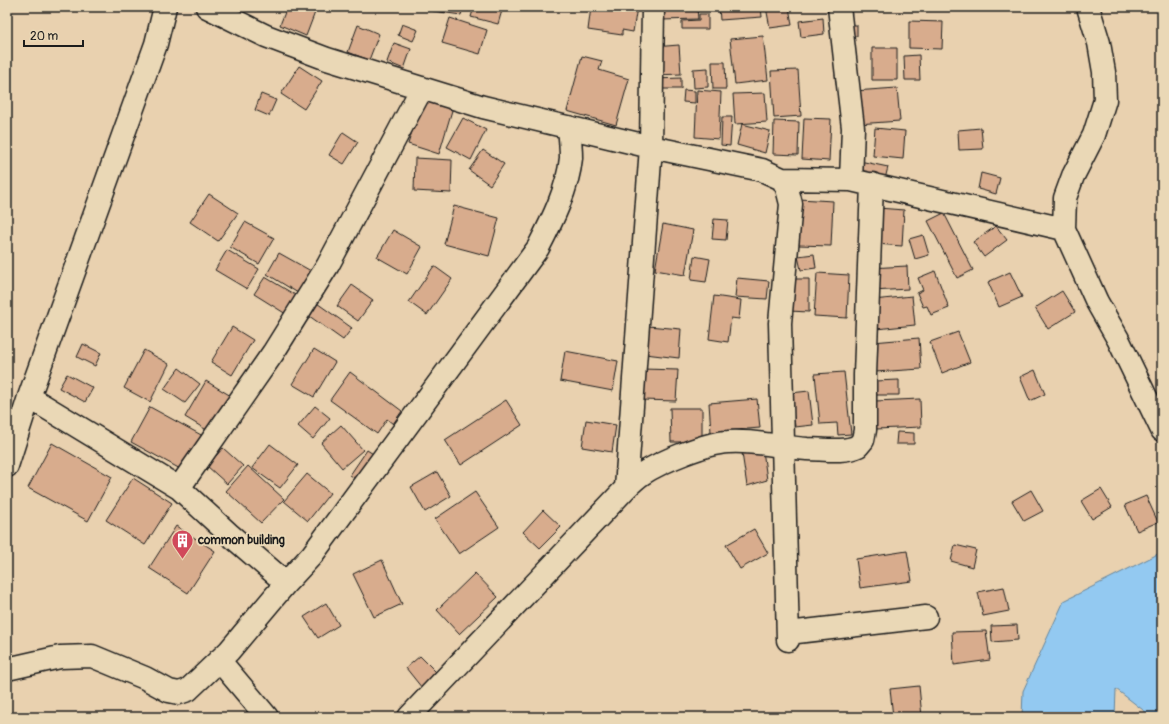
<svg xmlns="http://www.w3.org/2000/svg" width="1169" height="724" viewBox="0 0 1169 724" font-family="Pangolin,sans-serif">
  <rect width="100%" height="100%" fill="#e9d1af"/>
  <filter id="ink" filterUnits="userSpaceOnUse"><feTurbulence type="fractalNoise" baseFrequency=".025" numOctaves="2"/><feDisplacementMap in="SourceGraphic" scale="8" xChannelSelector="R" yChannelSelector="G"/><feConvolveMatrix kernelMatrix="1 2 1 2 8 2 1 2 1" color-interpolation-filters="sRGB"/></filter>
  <g filter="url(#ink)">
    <path fill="#93c9f1" stroke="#63849c" d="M1162 552V717H1152L1116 689 1115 717H1022L1023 691 1064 601Z"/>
    <path fill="#d8ac8d" stroke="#1c1c1c" d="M287 7H317L306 36 280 25Z
      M434 7H463L461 15 433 11Z
      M474 7H503L498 24 471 17Z
      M591 7H637L633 32 622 30V35L588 30Z
      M661 7H697L698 19 661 20Z
      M719 7H761L762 17 720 20Z
      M766 7H789L792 25 770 28Z
      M699 14H708V29H682V21L699 20Z
      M450 18 487 30 480 54 442 43Z
      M823 18 824 34 801 37 799 21Z
      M909 21 943 22 942 49 909 48Z
      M402 24 418 30 413 41 398 35Z
      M358 25 379 34 369 60 348 52Z
      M844 25H857V36H845Z
      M763 36 768 80 735 84 730 39Z
      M394 43 411 49 404 69 387 62Z
      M679 45 681 74 655 75 654 47Z
      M872 48H897V80H872Z
      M919 55 920 80H905L904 56Z
      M582 56 602 61 599 70 629 79 616 125 567 111Z
      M712 62H725L726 89H713Z
      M299 66 322 81 304 109 281 94Z
      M708 68V87L694 88 693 69Z
      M798 70 801 116 774 118 771 71Z
      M681 78V89H654V79Z
      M897 88 900 121 857 124 854 91Z
      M684 90 695 91V103L683 102Z
      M697 90 721 92 719 139 695 137Z
      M765 93 767 122 735 124 733 94Z
      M261 94 276 100 269 116 255 110Z
      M423 97 453 107 439 154 408 144Z
      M722 117H732L730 146 721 145Z
      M463 118 486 130 471 160 447 147Z
      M804 118 831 119 829 161 802 159Z
      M774 121 799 122 798 155 773 154Z
      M742 124 770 131 765 153 737 145Z
      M875 128 905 131 903 159 873 156Z
      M981 128 983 149 959 150 958 130Z
      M343 132 358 142 344 164 329 155Z
      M483 150 504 164 490 185 469 170Z
      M415 158 452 160 451 193 414 191Z
      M855 160 888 167 885 179 853 172Z
      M981 173 1000 178 996 194 978 189Z
      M209 194 238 213 218 241 190 222Z
      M799 199 833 201 831 246 798 245Z
      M454 206 499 218 489 256 444 244Z
      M878 208 904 210 902 246 876 244Z
      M944 213 973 270 957 278 928 221Z
      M714 219 728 220 726 240 712 239Z
      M245 222 274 238 259 264 230 247Z
      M663 224 693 230 685 275 655 270Z
      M996 226 1007 240 984 257 973 242Z
      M393 230 422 247 407 274 377 257Z
      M923 235 929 255 915 259 909 239Z
      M227 250 259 269 247 289 215 270Z
      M279 253 311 271 298 293 267 274Z
      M814 254 816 268 801 270 798 256Z
      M694 256 710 259 706 282 691 280Z
      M434 266 452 279 427 315 409 302Z
      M907 266 908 289 872 291 870 268Z
      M935 271 949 308 931 315 927 306 923 307 917 293 923 290 918 278Z
      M1010 272 1022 297 999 307 988 282Z
      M817 273 849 275 847 318 814 316Z
      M265 277 297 296 286 314 254 294Z
      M737 278 769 281 767 299 735 297Z
      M789 279H809V312L789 311Z
      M352 285 373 300 358 321 337 306Z
      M1062 291 1075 312 1048 329 1035 308Z
      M714 296 741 300 739 319 731 318 728 342 709 339Z
      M912 296 915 325 876 329 873 300Z
      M314 301 352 328 343 340 305 313Z
      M648 326 681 329 679 358 645 354Z
      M232 327 253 340 232 375 211 362Z
      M958 332 970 362 942 373 930 342Z
      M919 338 921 369 875 372 873 342Z
      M83 344 101 353 95 366 77 357Z
      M314 349 335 362 314 397 292 384Z
      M144 350 169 364 150 402 124 388Z
      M565 351 618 361 613 391 560 381Z
      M179 368 200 384 185 403 164 389Z
      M643 369 678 370 676 401 642 400Z
      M1035 370 1045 394 1030 401 1020 377Z
      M350 372 402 411 393 424 387 419 377 434 330 400Z
      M844 372 851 434 838 435 837 423 820 424 815 374Z
      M67 374 93 388 85 402 59 388Z
      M899 380V395H875V381Z
      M206 381 231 396 210 432 185 417Z
      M809 391 813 425 795 427 791 393Z
      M757 399 760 428 711 432 709 403Z
      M920 399 921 427 876 429 875 401Z
      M506 400 522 425 461 465 445 440Z
      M315 406 330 418 313 439 298 426Z
      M150 407 203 436 184 471 131 442Z
      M670 408H702V442H671Z
      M586 420 616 425 612 452 582 447Z
      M341 425 363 450 342 468 321 443Z
      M897 432 914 433V444H896Z
      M52 443 112 477 88 521 28 488Z
      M270 444 298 465 280 488 252 468Z
      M223 448 243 466 227 484 207 466Z
      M367 450 381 459 364 484 350 475Z
      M763 450 767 480 747 486 742 453Z
      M248 466 284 499 261 523 226 491Z
      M437 472 451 496 425 512 411 487Z
      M307 474 330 493 308 521 284 501Z
      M133 478 172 503 145 545 106 520Z
      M1101 489 1112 507 1092 519 1081 501Z
      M1031 490 1043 511 1024 521 1012 501Z
      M475 492 499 527 459 554 435 519Z
      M1146 496 1158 522 1137 531 1125 505Z
      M543 510 561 527 540 548 523 532Z
      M176 526 215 551 188 593 149 568Z
      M754 529 768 553 740 569 726 545Z
      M955 545 976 550 972 567 951 561Z
      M907 551 912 581 860 588 856 559Z
      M382 560 402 604 374 617 353 574Z
      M475 573 498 597 459 634 437 610Z
      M1004 587 1009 611 983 616 978 592Z
      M326 603 339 625 318 638 304 617Z
      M1017 625 1018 640 992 642 991 626Z
      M986 631 990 660 954 665 952 632Z
      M420 656 437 673 422 688 406 668Z
      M919 686 922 717H893L890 689Z"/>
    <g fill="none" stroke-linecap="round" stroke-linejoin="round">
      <defs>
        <path id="minor" d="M207 7 266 36 327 59 483 107 651 147 762 170 782 179 787 188 791 204 780 323 788 640
          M839 7 853 128 851 180
          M1088 7 1099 43 1104 72 1105 100 1094 135 1073 176 1065 198 1064 229 1097 302 1118 339 1162 430
          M782 179 851 180 1064 229
          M29 397 179 488 229 534 286 583
          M7 466 29 397 156 44 165 7
          M179 488 273 353 328 265 422 88
          M626 488 651 147 653 7
          M788 633 926 617
          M219 660 267 717
          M7 669 60 657 92 656 145 678 169 691 179 693 188 690 229 651 286 583 312 555 538 248C552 221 568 189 571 158 571 148 570 137 569 127
          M409 717 626 488C631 483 636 478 642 474 660 462 706 443 728 442 754 440 780 447 807 449 823 449 843 453 858 446L863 440 865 430V375L872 184"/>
      </defs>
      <use href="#minor" stroke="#1c1c1c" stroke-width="25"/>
      <use href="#minor" stroke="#ead8b6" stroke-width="22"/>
    </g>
  </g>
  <defs>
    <symbol id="building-pin" viewBox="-11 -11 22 30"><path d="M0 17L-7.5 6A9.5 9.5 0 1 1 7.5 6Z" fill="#d1495b" stroke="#ead8b6"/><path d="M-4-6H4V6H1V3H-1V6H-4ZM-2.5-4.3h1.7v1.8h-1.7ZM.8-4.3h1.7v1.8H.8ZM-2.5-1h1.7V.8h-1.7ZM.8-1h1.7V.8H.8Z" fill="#fff"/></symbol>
  </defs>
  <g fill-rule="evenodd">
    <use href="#building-pin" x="170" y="528" width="25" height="34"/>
  </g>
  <g text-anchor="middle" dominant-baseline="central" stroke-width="4" stroke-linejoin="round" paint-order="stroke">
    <g font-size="12" font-weight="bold" fill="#1c1c1c" stroke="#ead8b6" text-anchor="start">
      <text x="198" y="540">common building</text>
    </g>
  </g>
  <rect width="1169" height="724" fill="none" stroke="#ead8b6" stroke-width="24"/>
  <rect x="12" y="12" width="1145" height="700" fill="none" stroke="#1c1c1c" stroke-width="1.5" filter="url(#ink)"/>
  <path d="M24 40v6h59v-6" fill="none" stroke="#1c1c1c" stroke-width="2"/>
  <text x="30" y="40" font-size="12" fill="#1c1c1c" stroke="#ead8b6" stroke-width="3" paint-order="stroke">20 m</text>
</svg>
